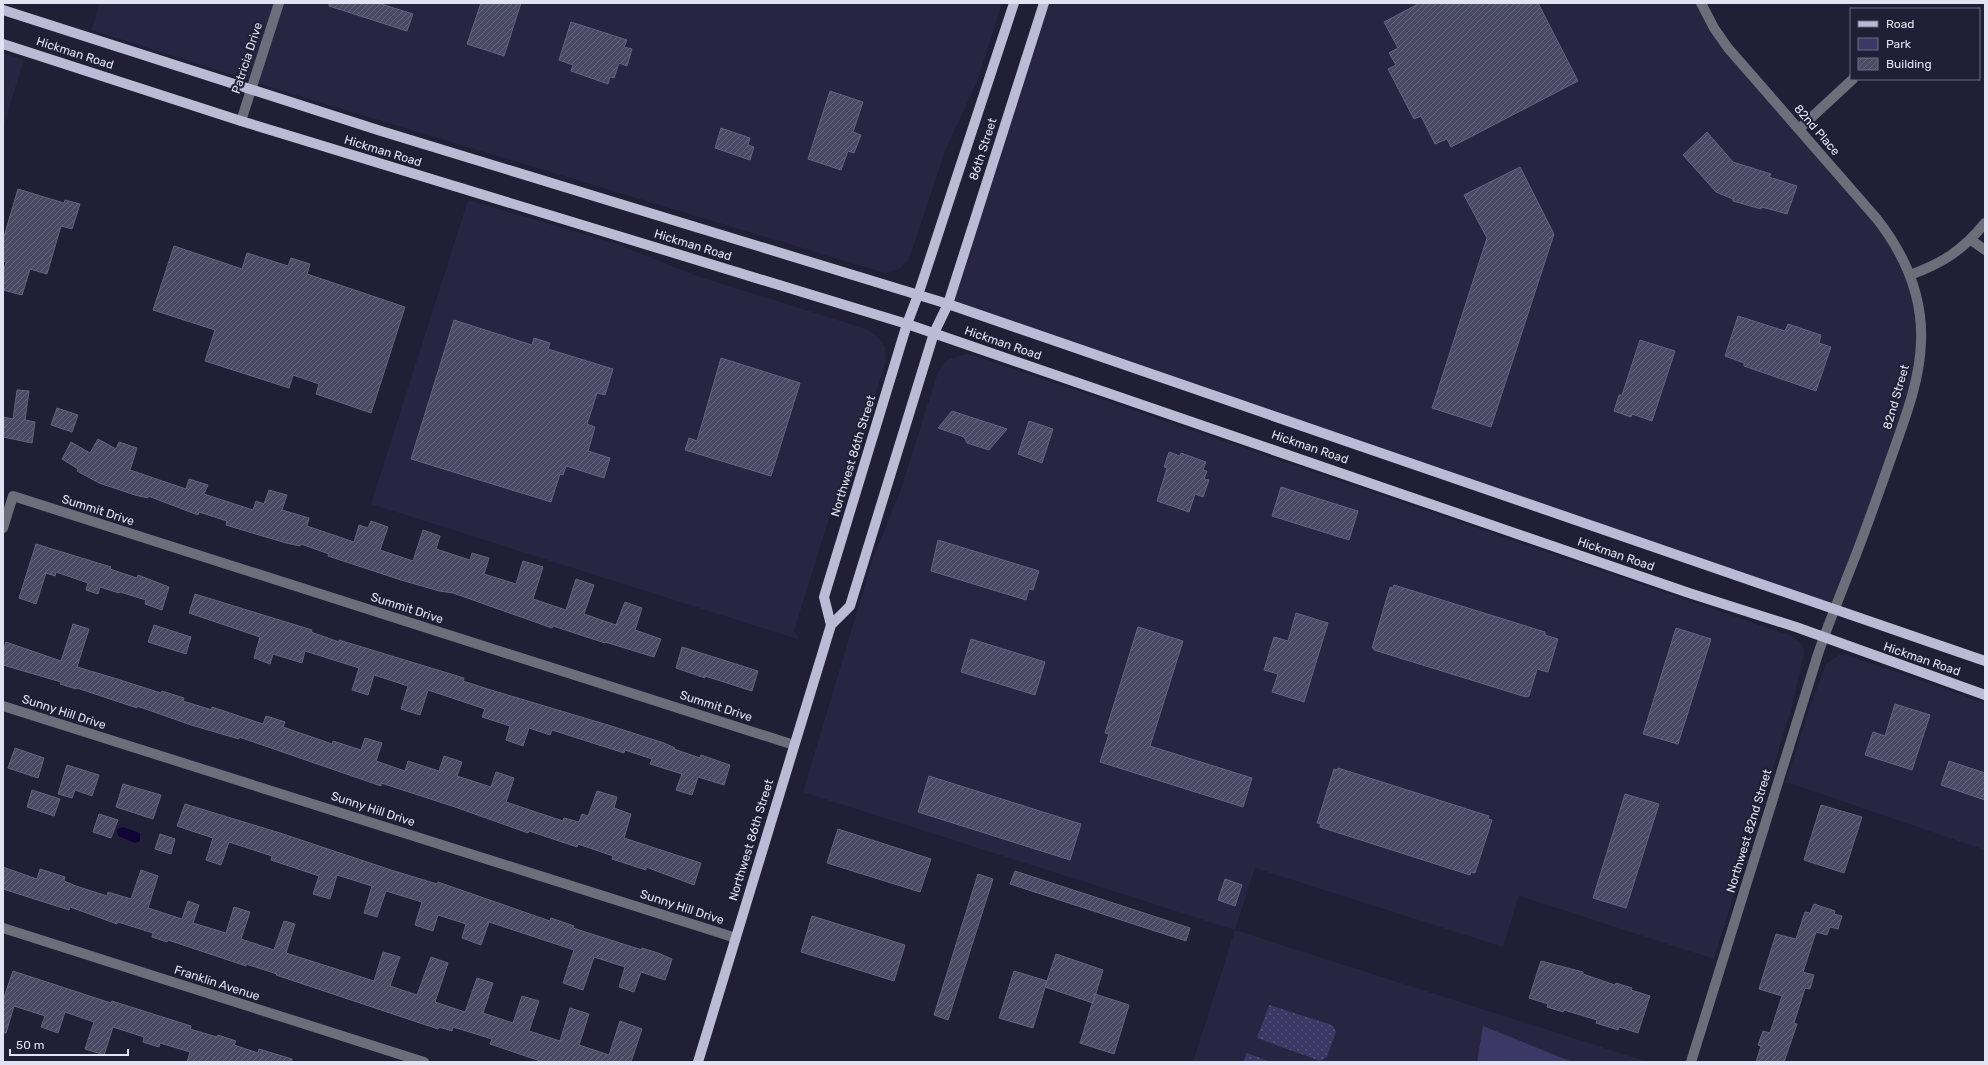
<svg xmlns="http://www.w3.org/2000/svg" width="1988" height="1065" viewBox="0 0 1988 1065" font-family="Rubik,sans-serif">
  <defs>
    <pattern id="green-dots" width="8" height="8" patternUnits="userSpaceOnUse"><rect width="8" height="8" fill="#3c3865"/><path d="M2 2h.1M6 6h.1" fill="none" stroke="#58547c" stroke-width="1.8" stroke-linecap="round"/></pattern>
    <pattern id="building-hatch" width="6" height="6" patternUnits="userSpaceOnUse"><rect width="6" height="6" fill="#4b4a64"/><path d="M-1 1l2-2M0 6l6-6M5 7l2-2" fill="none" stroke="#65647b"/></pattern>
  </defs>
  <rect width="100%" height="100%" fill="#201f35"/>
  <path fill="#272542" d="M100 3H1002L977 82 945 151 909 259 899 269 885 273 299 96 91 30Z
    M1044 3H1701L1714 28 1877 219 1915 289 1919 370 1834 609 948 304Z
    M3 53 24 60 3 127Z
    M468 200 617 244 694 275 866 329 876 335 885 347 886 361 864 432 831 512 794 631 800 640 371 504Z
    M966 354 976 356 1792 636 1799 642 1803 646 1804 653 1792 707 1714 959 1519 896 1503 947 1255 868 1235 930 1648 1062H1193L1235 930 803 792 873 558 900 492 938 372 943 364 949 359Z
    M1839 655H1847L1985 703V850L1786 782 1808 712 1826 664Z"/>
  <path fill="url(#green-dots)" d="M1269 1005 1332 1025 1336 1031 1327 1057 1320 1061 1257 1038Z
    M1247 1053 1271 1062H1243Z"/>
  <path fill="#3c3865" d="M1483 1026 1570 1061V1062H1477Z"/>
  <path fill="#110436" d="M123 827 140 833V841L135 843 118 836 117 829Z"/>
  <path fill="url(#building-hatch)" stroke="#63637e" d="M329 3H378L413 14 407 31 329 6Z
    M481 3H521L504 56 467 44Z
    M1420 3H1538L1578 81 1451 147 1447 139 1435 144 1421 116 1414 119 1388 69 1396 65 1389 53 1398 48 1384 22Z
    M571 22 627 40 624 47 632 49 627 66 619 63 614 78 610 77 608 84 571 71 573 65 559 60Z
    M830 91 863 102 853 132 861 135 854 153 848 151 841 170 808 159Z
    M721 128 750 138 748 145 754 147 750 160 715 148Z
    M1707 132 1733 162 1771 174 1769 177 1797 186 1787 214 1762 207 1761 209 1733 201V199L1716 192 1683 155Z
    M1520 167 1554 234 1491 427 1432 408 1487 238 1464 195Z
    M18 189 64 203 65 200 80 204 72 229 61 226 47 274 30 269 22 295 3 290V273L6 262 3 261V240Z
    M174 246 242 269 247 253 288 266 291 258 310 264 307 274 405 307 371 413 316 394 319 384 293 375 289 388 205 361 215 330 153 310Z
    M1738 316 1785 331 1788 324 1821 335 1819 343 1831 347 1816 391 1744 366V363L1725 356Z
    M454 320 532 345 534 338 550 343 548 349 613 369 605 395 597 393 587 424 595 427 588 451 610 458 604 478 566 466 563 475 560 474 551 502 411 459Z
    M1640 340 1675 351 1652 421 1632 414 1631 417 1614 411 1619 395H1622Z
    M721 358 800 383 771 476 685 450 689 438 697 441Z
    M17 390 29 391 25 420 35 422 32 443 3 437V417L13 419Z
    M57 408 78 415 72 432 51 425Z
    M952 411 1007 429 989 450 967 443 964 437 938 428Z
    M1029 421 1053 429 1042 463 1018 454Z
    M98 439 116 449 119 442 137 448 130 470 186 489 189 479 208 485 204 494 253 510 256 501 264 504 269 490 287 495 282 510 309 518 307 526 354 542 359 525 368 528 371 521 388 527 380 550 413 561 423 530 440 536 436 549 470 560 472 553 489 558 484 574 516 584 523 561 543 567 533 599 566 610 576 579 594 585 584 614 616 625 625 602 642 608 635 630 661 639 654 657 605 642V643L553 626 552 628 453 593 439 591 401 580 328 556 329 554 301 544 300 546 286 543 249 532 226 525 227 521 199 512 198 515 148 496V498L135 495 99 483 77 471 78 469 62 459 71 442 90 453Z
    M1169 452 1180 456 1181 453 1206 462 1203 470 1207 471 1204 479 1209 480 1203 497 1195 494 1189 512 1157 501 1167 468 1164 467Z
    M1281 487 1358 511 1349 540 1272 516Z
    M938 540 1039 571 1033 590 1029 589 1026 600 931 571Z
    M36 544 111 567 110 569 137 578 138 575 169 587 162 610 145 604 146 600 120 592 119 593 100 587 98 594 86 590 88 583 56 572 55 576 46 573 36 604 19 598Z
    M1394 585 1545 632V635L1558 639 1548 672 1537 669 1529 696 1526 697 1374 650V648H1372L1390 587 1393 588Z
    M195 594 312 630 311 632 339 642V640L464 678 463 681 491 690 608 725 664 743 675 748 674 749 700 758 701 755 730 765 724 785 698 777 692 795 676 790 682 774 650 764 652 759 625 750 624 753 552 730 550 735 529 728 523 746 506 740 510 726 482 717 485 709 428 690 420 715 401 709 408 686 374 675 368 695 352 690 359 668 305 651 302 663 273 654 270 664 254 658 260 637 189 613Z
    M1296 613 1328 623 1304 702 1272 692 1278 674 1264 670 1274 637 1288 641Z
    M73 624 89 629 77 667 114 678 161 693 162 691 184 698 183 701 212 710V707L263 724 266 716 273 718 285 722 283 727 332 744 333 741 361 750 365 738 382 743 376 761 405 771 408 761 439 771 444 756 462 762 457 776 491 787 496 772 514 778 506 802 563 821 564 818 579 822 582 814 588 816 597 791 617 797 614 808 631 814 624 838 701 863 694 885 646 867V870L612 859 613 856 578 844 577 847 529 831 528 833 455 807 381 783V786L239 737V739L191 725 137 706V708L77 688 76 689 60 684 61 682 3 665V652L6 642 61 661Z
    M154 625 191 637 186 654 148 642Z
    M1138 627 1183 641 1150 746 1252 778 1243 807 1100 762 1109 734 1105 733Z
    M1676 628 1711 639 1678 744 1643 734Z
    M971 639 1045 662 1035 695 961 672Z
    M682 647 758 671 752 691 705 676V678L676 668Z
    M1895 704 1930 715 1912 770 1865 755 1873 732 1885 736Z
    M15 748 44 758 38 778 8 768Z
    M1949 761 1985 773V800L1941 785Z
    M67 765 99 775 92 796 75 790 72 798 58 794Z
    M1338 768 1489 816 1488 819 1492 820 1475 873 1471 872 1470 875 1320 827 1321 824 1317 823 1334 769 1338 770Z
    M929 776 1081 824 1070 860 918 812Z
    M123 784 161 795 153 819 116 807Z
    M32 790 60 799 54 816 27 807Z
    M1625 794 1659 804 1626 908 1593 898Z
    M185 804 280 833 391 870 437 884 438 882 550 921 551 918 574 926 573 928 642 950V948L658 953 672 959 665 980 641 972 634 992 619 987 625 967 594 957 583 990 563 983 574 950 489 922 481 945 462 938 466 924 438 915 433 931 415 925 422 902 386 891 377 917 364 913 372 886 337 875 330 899 313 894 319 876 271 860 272 856 229 842 221 865 206 860 213 838 177 826Z
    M1821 805 1862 817 1844 873 1804 860Z
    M99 814 118 820 111 838 93 832Z
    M838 829 931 859 920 892 827 863Z
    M160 834 175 839 171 854 155 849Z
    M3 867 37 879 40 869 65 877 64 881 76 886 107 896 108 892 131 899 141 870 158 876 148 908 182 919 188 901 199 905 193 923 226 933 234 907 250 912 241 939 274 950 284 921 295 924 286 953 374 981 383 952 400 957 390 986 417 995 431 957 448 963 435 1002 465 1012 477 978 493 983 483 1013 513 1023 522 996 539 1001 529 1031 560 1041 570 1008 589 1014 579 1045 609 1055 620 1021 642 1029 631 1062H543L490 1044 492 1039 453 1027 452 1031 439 1027 438 1029 276 975 277 974 246 964V966L168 940 167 942 152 937 153 933 118 922 117 924 70 907 69 910 3 889Z
    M1015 871 1190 928 1186 941 1010 884Z
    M978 874 993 879 948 1020 934 1015Z
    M1225 879 1242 885 1235 906 1218 900Z
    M1814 904 1835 911 1834 914 1842 916 1838 929 1830 927 1827 935 1816 932 1803 972 1814 975 1810 989 1805 988 1794 1023 1797 1024 1784 1062H1756L1761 1046 1758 1045 1763 1031 1770 1033 1782 996 1759 989 1776 934 1796 939 1805 912 1810 913Z
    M812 916 905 945 894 981 801 952Z
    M1056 954 1103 970 1093 1003 1045 987Z
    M1541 961 1583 972V974L1615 985 1616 983 1632 988 1631 990 1650 996 1638 1033 1619 1027 1618 1030 1596 1023 1597 1020 1564 1010 1563 1012 1547 1007 1548 1004 1529 998Z
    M13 971 111 1003 112 1001 191 1026 190 1029 217 1037 218 1035 236 1041 234 1045 258 1053 259 1049 292 1059V1062H187L190 1052 160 1043 159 1047 143 1042 144 1037 113 1027 104 1055 85 1049 94 1022 65 1012 58 1033 41 1027 45 1016 14 1006 6 1033H3V1000Z
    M1014 971 1047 981 1033 1028 999 1018Z
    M1095 994 1129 1005 1114 1054 1080 1043Z"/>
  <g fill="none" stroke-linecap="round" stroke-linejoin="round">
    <path stroke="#6e6e7a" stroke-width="10" d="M241 121 279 3
      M1799 129 1853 79
      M1971 240 1985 250
      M1910 275C1943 263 1963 250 1985 223
      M3 528 13 496 794 745
      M3 706 736 938
      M3 928 424 1062
      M1691 1062 1818 654C1830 619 1844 586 1857 552 1869 521 1880 489 1891 458 1904 421 1920 381 1921 342 1923 295 1905 255 1877 219L1728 48 1714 28 1701 3"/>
    <path stroke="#bbbbd5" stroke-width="10" d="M3 10 381 131 948 304 1985 661
      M3 44 241 121 907 324 1689 593 1796 627 1985 695
      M831 625 824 597 907 324 918 295 1014 3
      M698 1062 831 625 850 606 934 333 948 304 1044 3"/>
  </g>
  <g text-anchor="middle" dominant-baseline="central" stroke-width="4" stroke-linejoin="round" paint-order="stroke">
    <g font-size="12" fill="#e2e2f2" stroke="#201f35">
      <text transform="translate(75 53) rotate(18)">Hickman Road</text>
      <text transform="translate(247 58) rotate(-72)">Patricia Drive</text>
      <text transform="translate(1817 130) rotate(49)">82nd Place</text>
      <text transform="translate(983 149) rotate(-72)">86th Street</text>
      <text transform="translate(383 151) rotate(17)">Hickman Road</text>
      <text transform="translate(693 245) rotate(17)">Hickman Road</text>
      <text transform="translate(1003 343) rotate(19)">Hickman Road</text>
      <text transform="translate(1896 397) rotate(-74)">82nd Street</text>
      <text transform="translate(1310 447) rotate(19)">Hickman Road</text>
      <text transform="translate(853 456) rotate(-73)">Northwest 86th Street</text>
      <text transform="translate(98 510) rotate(18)">Summit Drive</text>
      <text transform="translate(1616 554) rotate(19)">Hickman Road</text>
      <text transform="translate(407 608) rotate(18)">Summit Drive</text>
      <text transform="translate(1922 659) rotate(19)">Hickman Road</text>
      <text transform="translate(716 706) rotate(18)">Summit Drive</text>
      <text transform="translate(64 712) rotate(18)">Sunny Hill Drive</text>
      <text transform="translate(373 809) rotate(18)">Sunny Hill Drive</text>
      <text transform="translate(1749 831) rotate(-73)">Northwest 82nd Street</text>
      <text transform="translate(751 840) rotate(-73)">Northwest 86th Street</text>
      <text transform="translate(682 907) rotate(18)">Sunny Hill Drive</text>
      <text transform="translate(217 983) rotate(18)">Franklin Avenue</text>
    </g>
  </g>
  <rect width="1988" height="1065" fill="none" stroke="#e2e2f2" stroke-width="8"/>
  <rect x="1850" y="8" width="130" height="72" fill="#201f35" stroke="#6e6d81"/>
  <rect x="1858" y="21" width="20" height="6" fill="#bbbbd5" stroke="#6e6d81"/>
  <text x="1886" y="28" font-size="12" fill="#e2e2f2">Road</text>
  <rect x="1858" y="38" width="20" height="12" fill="#3c3865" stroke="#6e6d81"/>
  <text x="1886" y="48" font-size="12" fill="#e2e2f2">Park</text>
  <rect x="1858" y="58" width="20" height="12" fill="url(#building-hatch)" stroke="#6e6d81"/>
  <text x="1886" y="68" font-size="12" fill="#e2e2f2">Building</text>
  <path d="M10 1049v6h118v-6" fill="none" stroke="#e2e2f2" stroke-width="2"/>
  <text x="16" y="1049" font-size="12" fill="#e2e2f2" stroke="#201f35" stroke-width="3" paint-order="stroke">50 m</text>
</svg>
